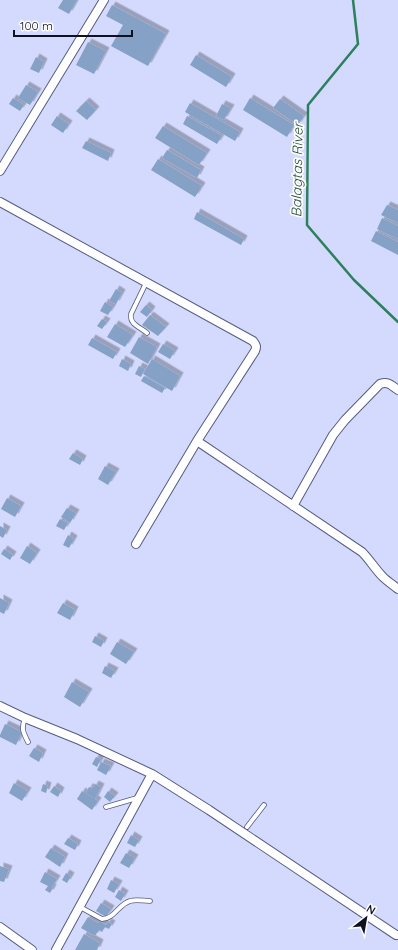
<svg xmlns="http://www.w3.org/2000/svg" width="398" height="950" viewBox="0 0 398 950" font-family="Quicksand,sans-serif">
  <defs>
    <filter id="shadow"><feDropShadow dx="3.5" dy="-3.5" stdDeviation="0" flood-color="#0004"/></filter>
  </defs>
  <rect width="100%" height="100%" fill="#d3dafe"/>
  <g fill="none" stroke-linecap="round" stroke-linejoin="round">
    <path stroke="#2e7f5b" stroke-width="2.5" d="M353 0 358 44 308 105 307 225 354 280 398 322"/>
  </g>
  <path fill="#86a1c6" filter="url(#shadow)" d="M63 0H77L69 14 58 8Z
    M112 5 166 34 148 66 111 46 123 25 106 16Z
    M88 42 106 51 94 74 76 65Z
    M196 55 232 77 226 87 190 65Z
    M36 57 44 62 39 73 30 69Z
    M26 85 38 92 30 105 18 98Z
    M13 98 24 105 20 111 9 104Z
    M250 98 294 125 287 137 243 110Z
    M280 99 304 116 298 125 273 108Z
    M86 101 96 110 87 120 76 111Z
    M190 103 240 132 235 141 185 112Z
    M222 104 231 108 224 120 216 116Z
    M57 116 69 124 63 133 51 125Z
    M187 116 222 136 217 144 183 124Z
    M163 126 207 153 199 165 155 138Z
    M86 141 111 153 108 161 82 148Z
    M167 150 201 170 197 178 162 158Z
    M158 159 202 186 195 197 151 170Z
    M387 205 398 210V223L381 215Z
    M197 212 244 239 241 245 194 219Z
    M382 218 398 226V239L377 229Z
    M376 231 398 242V255L371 241Z
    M116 289 122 293 116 304 109 301Z
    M105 302 113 307 108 315 100 311Z
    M146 305 152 310 147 317 140 312Z
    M150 315 166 327 158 336 142 325Z
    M102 319 107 322 102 329 97 326Z
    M115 324 133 335 125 347 107 337Z
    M139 337 157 347 148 364 130 353Z
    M92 338 117 352 113 359 88 345Z
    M163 344 175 351 170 359 158 352Z
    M122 359 131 364 128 371 119 366Z
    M152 359 180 376 172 391 143 374Z
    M139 366 145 369 141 377 135 374Z
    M144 376 165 388 162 393 141 381Z
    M73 453 83 459 80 465 69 459Z
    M105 466 116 472 108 485 98 479Z
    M7 498 21 506 15 517 1 509Z
    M67 508 76 513 70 523 61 517Z
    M60 519 68 523 64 530 56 526Z
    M0 526 7 530 3 538 0 536Z
    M68 535 74 539 69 548 63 545Z
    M27 546 37 553 30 564 20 558Z
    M4 549 13 555 10 560 1 554Z
    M0 598 9 603 4 614 0 612Z
    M63 603 75 610 70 620 57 613Z
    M95 636 104 641 101 647 92 642Z
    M117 642 134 652 126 664 110 654Z
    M105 666 115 671 111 678 102 673Z
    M72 682 89 692 80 707 64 697Z
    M5 724 22 732 16 745 0 737V735Z
    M34 748 43 753 39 762 29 756Z
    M96 757 101 759 97 767 92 764Z
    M101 762 111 766 106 775 97 770Z
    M14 783 28 791 22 801 9 793Z
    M43 784 48 786 46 793 41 791Z
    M95 784 101 787 95 799 86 793 89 787 93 788Z
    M54 786 61 791 58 797 50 792Z
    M82 791 98 801 92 810 77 799Z
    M108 791 115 796 110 802 104 797Z
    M131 835 139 840 135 847 127 843Z
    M68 838 78 844 75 850 64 844Z
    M51 848 65 857 60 867 45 857Z
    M126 853 135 858 129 868 120 863Z
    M0 866 9 869 4 882 0 881Z
    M45 872 57 879 52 887 53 888 50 893 45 890 48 886 40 882Z
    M66 873 71 876 67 883 62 880Z
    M111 880 119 884 114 893 107 889Z
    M119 890 125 894 121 901 115 897Z
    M101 903 111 909 106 917 96 911Z
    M88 917 98 923 99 921 106 925 108 922 112 924 109 929 105 927 102 932 99 930 95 936 81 928Z
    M84 934 100 943 97 950H75Z"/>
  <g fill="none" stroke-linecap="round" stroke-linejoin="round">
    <defs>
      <path id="service" d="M146 283 131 314C129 324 140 327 147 333
        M25 718C21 729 23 732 28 742
        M106 807 137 798
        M247 827 264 805
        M80 907 102 919C114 919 119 904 130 901 136 899 143 901 150 901"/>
      <path id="minor" d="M0 171 104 0
        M0 202 253 341C256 345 257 346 255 351L197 441 362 552C370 560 375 569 383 577 387 581 393 585 398 589
        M293 506 333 435 345 420 380 384C388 381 391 385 398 390
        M136 544 197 441
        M0 706 25 718 77 739 152 774 209 810 396 935H398
        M0 927 32 950
        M56 950 152 774"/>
    </defs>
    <use href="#service" stroke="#565c82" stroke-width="5.5"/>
    <use href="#minor" stroke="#565c82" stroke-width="10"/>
    <use href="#service" stroke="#fff" stroke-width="4"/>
    <use href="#minor" stroke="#fff" stroke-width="8"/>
  </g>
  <g text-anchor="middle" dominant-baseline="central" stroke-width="3.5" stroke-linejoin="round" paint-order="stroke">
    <g font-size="14" font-style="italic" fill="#255239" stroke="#fdfdfd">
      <text transform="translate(297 170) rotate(-89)">Balagtas River</text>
    </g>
  </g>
  <g transform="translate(366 918) rotate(31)" stroke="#fdfdfd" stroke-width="3" paint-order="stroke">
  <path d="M0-3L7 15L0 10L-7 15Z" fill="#0f1020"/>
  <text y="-6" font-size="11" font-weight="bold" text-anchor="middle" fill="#0f1020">N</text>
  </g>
  <path d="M14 30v6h118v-6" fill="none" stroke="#0f1020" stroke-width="2"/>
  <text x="20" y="30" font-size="12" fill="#0f1020" stroke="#fdfdfd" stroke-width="3" paint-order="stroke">100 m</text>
</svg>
